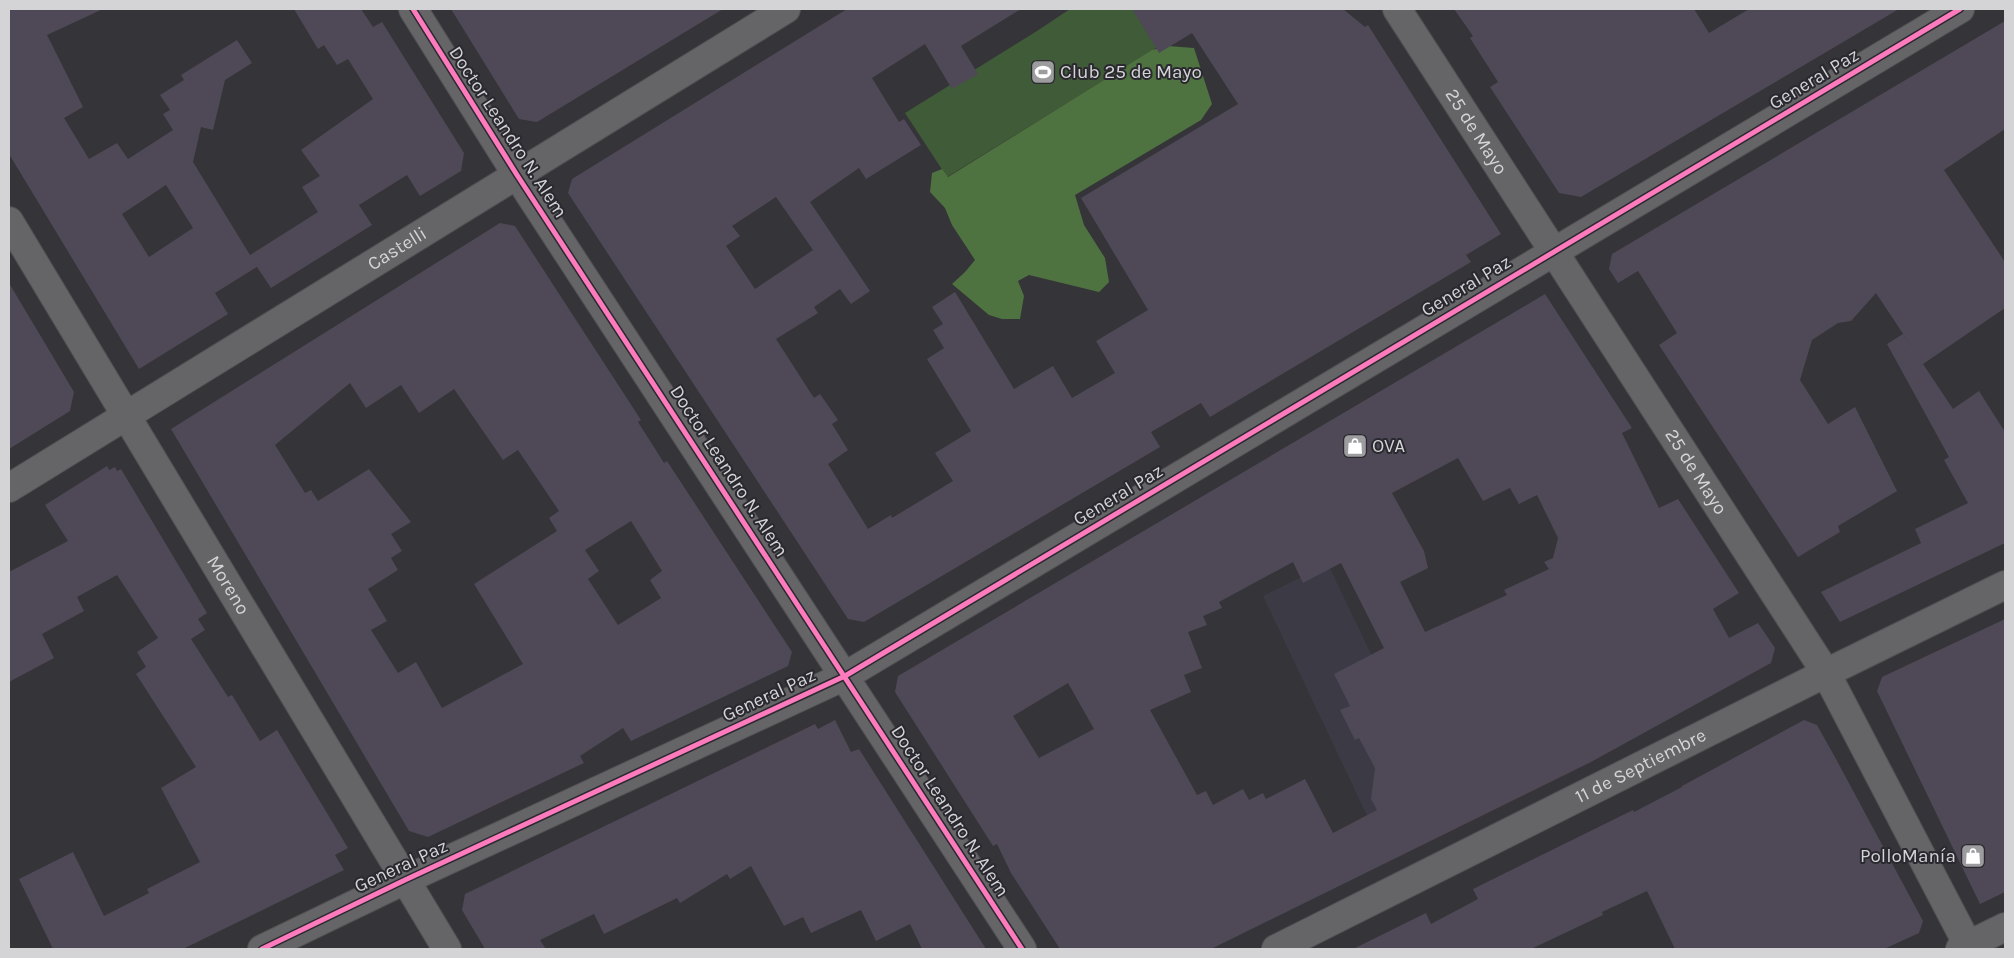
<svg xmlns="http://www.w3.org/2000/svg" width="2014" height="958" viewBox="0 0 2014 958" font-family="Karla,sans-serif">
  <rect width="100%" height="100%" fill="#353438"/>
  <path fill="#3b3a45" d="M1328 564 1454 828 1388 860 1263 596Z"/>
  <path fill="#405b37" d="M1070 9H1219L947 177 905 113 1037 31Z"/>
  <path fill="#4e7340" d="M1168 46 1194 48 1212 104 1201 120 1075 195 1084 225 1105 258 1109 282 1099 292 1029 275 1018 281 1024 296 1020 319H1002L989 315 952 284 965 272 975 260 952 225 945 208 930 192 932 173 942 169 948 177 1152 50Z"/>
  <path fill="#4f4957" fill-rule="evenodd" d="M9 9H103L47 35 83 107 64 118 89 159 117 143 128 159 173 130 163 114 170 110 160 95 184 80 181 75 237 40 252 63 225 80 213 130 201 127 193 162 250 255 318 212 302 187 320 176 301 150 373 99 348 59 337 65 324 45 318 49 294 9H361L373 27 382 22 464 153 461 171 420 196 407 175 359 205 372 225 271 288 257 267 215 293 228 314 139 369 9 154ZM166 185 193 228 149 257 122 214Z
    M451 9H723L537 122 519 119Z
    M847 9H1021L961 46 978 74 952 89 925 44 872 78 899 122 904 119 921 145 866 179 859 168 810 202 870 291 851 304 840 289 814 307 818 313 776 339 814 398 820 394 838 420 832 424 848 450 828 464 868 529 891 515 892 518 953 481 935 453 971 431 927 359 944 348 933 330 943 324 932 307 955 292 1014 389 1053 366 1072 398 1115 373 1096 341 1148 310 1081 198 1238 104 1192 33 1159 53 1132 9H1343L1365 27 1368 25 1501 234 1466 255 1471 262 1210 417 1201 403 1151 432 1160 447 864 622 848 619 568 193 572 179ZM776 197 813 250 755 289 726 246 740 236 732 226Z
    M1454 9H1694L1709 33 1749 9H1899L1581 197 1559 193 1490 87 1498 82 1470 38 1473 36Z
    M2005 21V129L1944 170 2005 262V308L1923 364 1876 293 1851 321 1838 323 1812 340 1800 380 1828 424 1855 407 1897 491 1838 526 1840 532 1798 557 1659 345 1677 333 1638 271 1618 283 1609 269 1612 254Z
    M500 223 515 226 641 420 638 422 664 463 667 461 792 652 788 666 631 741 623 728 580 756 584 763 428 837 409 831 171 429ZM350 383 366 408 401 385 419 413 454 389 503 460 518 450 559 511 549 518 557 531 474 584 523 664 442 708 416 662 398 673 371 630 387 621 368 589 398 570 391 558 402 551 391 534 411 522 369 469 318 501 311 490 305 493 275 445ZM631 521 662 571 650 580 661 598 618 625 588 579 599 571 585 550Z
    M9 283 74 392 70 411 9 449Z
    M1545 294 1632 428 1622 433 1659 508 1678 499 1739 593 1713 609 1729 638 1758 623 1775 648 1771 663 1591 762 1211 949H1060L1011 873 997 844 993 846 895 692 898 676ZM1458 458 1483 501 1510 488 1519 504 1537 495 1558 538 1553 558 1544 562 1549 569 1504 590 1507 595 1425 632 1400 582 1428 568 1424 551 1392 493ZM1293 562 1303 583 1341 563 1384 648 1334 674 1350 706 1340 710 1355 740 1359 738 1375 768 1371 799 1377 810 1333 833 1305 779 1266 799 1263 793 1249 800 1243 789 1213 805 1206 791 1197 795 1150 710 1191 692 1184 675 1202 668 1188 632 1207 625 1203 616 1222 608 1219 602ZM1068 683 1094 729 1039 758 1013 716Z
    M1903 334 1953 409 1979 391 2005 432V543L1840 622 1821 592 1921 543 1915 529 1968 503 1944 460 1949 457 1887 344Z
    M107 466 109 470 115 467 117 471 121 469 207 613 198 619 205 630 191 639 228 697 232 695 260 741 277 730 348 848 335 855 344 870 183 949H53L19 879 73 852 104 916 149 893 147 889 200 862 161 788 196 767 136 674 146 667 137 652 158 638 117 575 77 597 84 611 42 634 54 658 9 682V572L68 541 45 505Z
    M2005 619V892L1980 904 1877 691 1882 677Z
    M835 720 851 752 859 749 986 949H922L910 924 876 941 861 910 811 933 803 917 784 926 751 866 730 879 727 874 680 903 677 898 604 934 594 914 540 940 546 949H485L462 910 465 894 815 724 818 729Z
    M1804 720 1817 725 1836 759 1923 921 1919 933 1884 949H1675L1647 891 1602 912 1603 915 1531 949H1353L1426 913 1431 924 1478 899 1473 889 1633 810 1634 812 1682 787V786Z"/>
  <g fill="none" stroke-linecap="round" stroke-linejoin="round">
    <defs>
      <g id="minor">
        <path d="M413 9 517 175 1022 949"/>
        <path id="s1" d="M1397 9 1826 673 1970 949"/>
        <path id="s2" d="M9 221 447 949"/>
        <path id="s3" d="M9 488 786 9"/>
        <path d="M262 949 405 880 845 676 1960 9"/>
        <path id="s4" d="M1276 949 1826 673 2005 585"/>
        <path d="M1960 949 2005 927"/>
      </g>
    </defs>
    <use href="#minor" stroke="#515154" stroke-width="30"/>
    <use href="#minor" stroke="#656467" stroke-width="28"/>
    <defs>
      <path id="cycleway" d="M413 9 517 175 1022 949
        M262 949 405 880 845 676 1960 9"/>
    </defs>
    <use href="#cycleway" stroke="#2a292f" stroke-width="8"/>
    <use href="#cycleway" stroke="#fd7abc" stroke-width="5"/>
  </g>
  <defs>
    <symbol id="stadium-square" viewBox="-11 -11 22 22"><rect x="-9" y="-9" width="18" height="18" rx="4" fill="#9c9c9f" stroke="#2a292f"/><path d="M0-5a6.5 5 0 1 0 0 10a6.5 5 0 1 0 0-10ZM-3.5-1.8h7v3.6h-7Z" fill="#fff"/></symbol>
    <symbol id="shop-square" viewBox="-11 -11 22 22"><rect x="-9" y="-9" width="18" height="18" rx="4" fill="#9c9c9f" stroke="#2a292f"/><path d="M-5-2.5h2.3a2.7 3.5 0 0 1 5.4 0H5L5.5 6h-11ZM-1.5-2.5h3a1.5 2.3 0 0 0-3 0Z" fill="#fff"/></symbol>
  </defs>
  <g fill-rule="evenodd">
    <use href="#stadium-square" x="1029" y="58" width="28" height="28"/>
    <use href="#shop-square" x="1341" y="432" width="28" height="28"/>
    <use href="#shop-square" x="1959" y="842" width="28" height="28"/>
  </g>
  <g text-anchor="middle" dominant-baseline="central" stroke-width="4" stroke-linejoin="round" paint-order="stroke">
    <g font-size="19" fill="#d4d4d7" stroke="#2a292f" text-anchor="start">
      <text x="1060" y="72">Club 25 de Mayo</text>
      <text x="1372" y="446">OVA</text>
      <text x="1956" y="856" text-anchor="end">PolloManía</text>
    </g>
    <g font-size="19" fill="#d4d4d7" stroke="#2a292f">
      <text transform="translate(1814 79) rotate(-31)">General Paz</text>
      <text transform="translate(508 132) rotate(57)">Doctor Leandro N. Alem</text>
      <text stroke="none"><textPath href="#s1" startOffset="146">25 de Mayo</textPath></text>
      <text stroke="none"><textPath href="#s3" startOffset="456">Castelli</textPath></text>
      <text transform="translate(1466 286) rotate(-31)">General Paz</text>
      <text transform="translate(729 471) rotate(57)">Doctor Leandro N. Alem</text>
      <text stroke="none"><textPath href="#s1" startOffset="551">25 de Mayo</textPath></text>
      <text transform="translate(1118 495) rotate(-31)">General Paz</text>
      <text stroke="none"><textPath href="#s2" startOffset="425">Moreno</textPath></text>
      <text transform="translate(769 695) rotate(-25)">General Paz</text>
      <text stroke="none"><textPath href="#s4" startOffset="408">11 de Septiembre</textPath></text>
      <text transform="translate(950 811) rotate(57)">Doctor Leandro N. Alem</text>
      <text transform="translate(401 866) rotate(-25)">General Paz</text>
    </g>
  </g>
  <rect width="2014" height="958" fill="none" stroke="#d4d4d7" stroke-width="20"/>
</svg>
